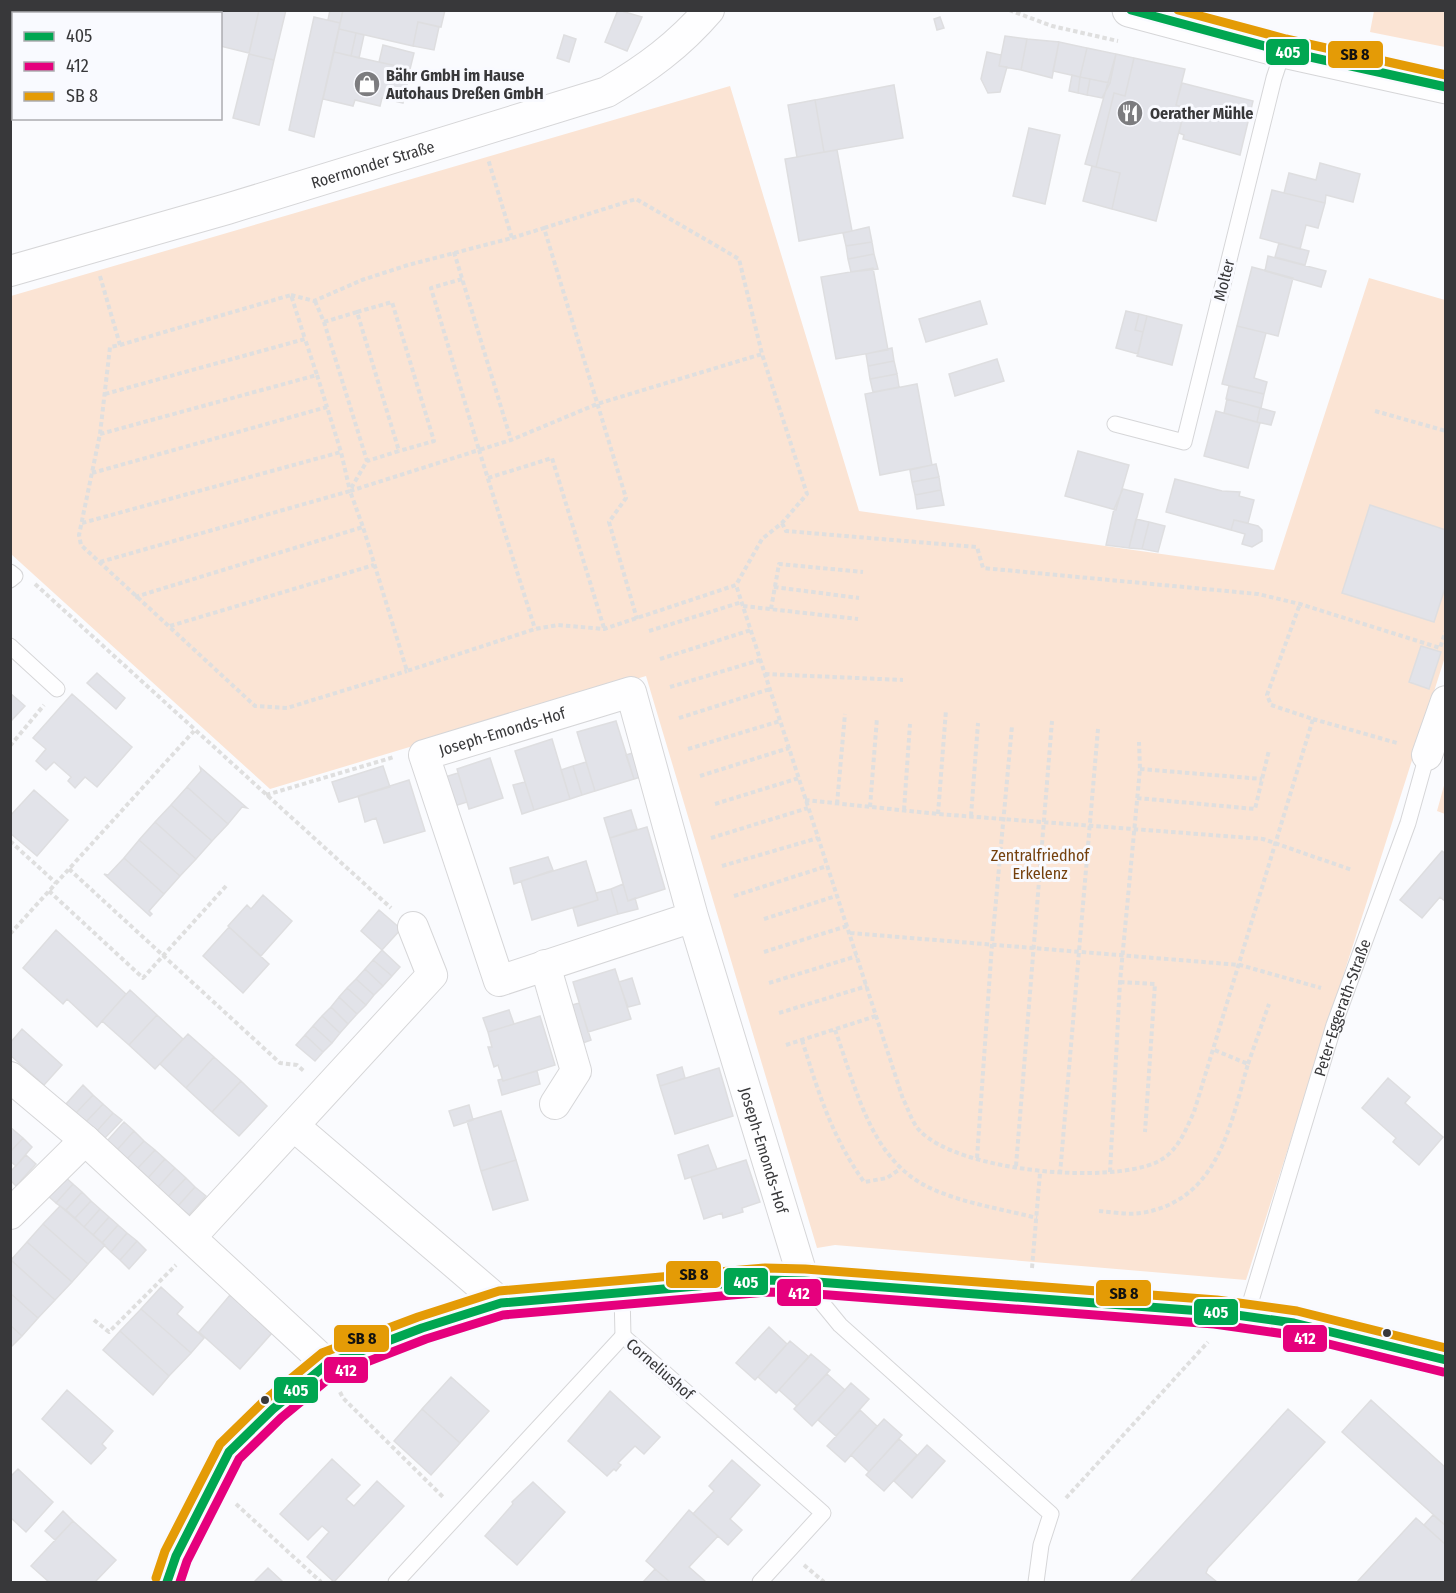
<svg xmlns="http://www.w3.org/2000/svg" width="1456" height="1593" viewBox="0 0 1456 1593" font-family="'Fira Sans Condensed',sans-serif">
  <rect width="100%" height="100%" fill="#fafbfe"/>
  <path fill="#fbe4d4" d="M1374 11H1445V47L1370 32Z
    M730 86 859 511 1274 570 1369 278 1445 300V657L1246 1280 835 1245 817 1248 646 676 270 789 11 554V296Z
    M1445 782 1446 814H1445L1437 811Z"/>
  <path fill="#e2e3e9" stroke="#dedee0" stroke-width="1.5" d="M10 10H41L40 14H14V50L10 49Z
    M95 10H208V14H94Z
    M208 10H259L249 53 220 46V14H208Z
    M259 10H286L274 60 249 54Z
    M330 10H343L340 23 328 20Z
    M343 10H445L441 27 418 22 413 46 339 29Z
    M618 10 642 17 627 51 605 42Z
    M314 17 340 23 314 137 289 130Z
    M940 17 944 28 937 30 934 19Z
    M418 22 439 27 434 50 413 46Z
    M339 29 356 33 351 56 334 52Z
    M356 33 364 35 359 58 351 56Z
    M564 35 576 39 569 62 557 58Z
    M1005 36 1027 39 1021 70 999 66Z
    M1027 39 1059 42 1052 78 1021 70Z
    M1059 42 1087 48 1080 77 1053 71Z
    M383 45 414 53 410 69 379 62Z
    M1087 48 1116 54 1110 83 1080 77Z
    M334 52 410 69 403 103 382 98 380 106 355 100 353 106 323 99Z
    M987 52 1001 55 999 66 1007 67 1000 92 988 93 981 79Z
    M249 54 274 60 259 125 233 118Z
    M1116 54 1134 58 1125 96 1114 93 1096 167 1085 164Z
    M1134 58 1185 69 1176 105 1185 108 1156 221 1112 209 1120 173 1096 167 1114 93 1125 96Z
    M1072 75 1080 77 1078 93 1069 91Z
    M1080 77 1090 79 1087 95 1078 93Z
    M1090 79 1110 83 1102 98 1087 95Z
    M1182 83 1253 101 1240 155 1183 139 1184 135 1179 133 1185 108 1176 105Z
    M894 85 903 138 824 152 815 100Z
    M815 100 824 152 797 157 788 105Z
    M1029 128 1060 135 1045 204 1013 196Z
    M837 150 852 231 799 241 785 159Z
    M1320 163 1360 174 1353 202 1326 195 1325 203 1284 193 1289 173 1316 180Z
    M1092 166 1120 173 1112 209 1083 201Z
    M1272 190 1325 203 1318 228 1306 225 1300 249 1260 238Z
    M869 227 872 242 846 246 843 233Z
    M872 242 874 254 848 259 846 246Z
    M1279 243 1309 251 1305 265 1275 257Z
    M874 254 878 269 851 272 848 259Z
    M1268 256 1326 271 1321 287 1265 271Z
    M1252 267 1293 278 1278 336 1237 326Z
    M873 268 888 350 836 359 821 277Z
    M980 301 987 324 926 342 919 319Z
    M1126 311 1139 314 1135 330 1143 332 1138 354 1116 348Z
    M1139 314 1147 316 1143 332 1135 330Z
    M1147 316 1182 325 1172 365 1137 356Z
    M1237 326 1266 333 1254 378 1267 382 1264 394 1222 384Z
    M892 348 894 361 868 366 866 354Z
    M997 359 1004 381 955 396 949 374Z
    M894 361 897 374 870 379 868 366Z
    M897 374 899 387 873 392 870 379Z
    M917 384 932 465 880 475 865 394Z
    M1229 386 1264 394 1261 408 1226 399Z
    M1227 399 1260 408 1257 422 1224 413Z
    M1260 408 1275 412 1271 425 1257 422Z
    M1216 411 1260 423 1248 468 1204 456Z
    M1078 451 1129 465 1116 510 1065 496Z
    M936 464 939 477 912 482 910 470Z
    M939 477 941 490 915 495 912 482Z
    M1175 479 1222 491 1240 492 1239 496 1254 500 1248 523 1234 520 1231 530 1166 512Z
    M1123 489 1143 494 1129 548 1106 545 1114 509Z
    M941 490 944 505 917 509 915 495Z
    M1370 505 1446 530V585L1434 622 1342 593Z
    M1136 519 1149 522 1142 549 1129 548Z
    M1234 520 1258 526 1262 530V541L1252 547 1242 544 1245 534 1231 530Z
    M1149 522 1165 526 1158 552 1142 549Z
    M1421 646 1441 652 1429 689 1409 682Z
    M97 673 125 698 116 709 87 683Z
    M10 693 25 706 10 722Z
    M72 694 132 747 97 787 85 777 75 788 68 781 71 777 54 762 46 770 36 761 46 749 33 738Z
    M616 721 634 779 595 791 577 732Z
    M552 739 570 799 534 810 515 751Z
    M639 751 647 775 634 779 626 755Z
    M490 758 503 798 469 809 457 769Z
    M586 762 595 791 582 795 573 766Z
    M383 766 390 787 339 802 332 782Z
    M573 766 582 795 570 799 561 770Z
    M200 767 247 808 242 807 228 824 187 787 201 771Z
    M458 773 467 802 454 806 445 777Z
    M409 780 425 831 384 843 376 818 365 822 358 796Z
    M525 782 534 810 522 814 513 785Z
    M187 787 228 824 212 841 171 805Z
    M34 790 68 820 37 856 10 833V816Z
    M171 805 212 841 196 859 155 822Z
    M631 810 637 829 610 838 604 818Z
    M155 822 196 859 180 876 139 840Z
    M647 827 665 889 628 901 610 838Z
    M139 840 180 876 164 894 124 858Z
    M1442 851 1446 854V902L1440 897 1422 918 1400 900Z
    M548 857 553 870 514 884 510 868Z
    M124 858 164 894 149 911 152 914 150 916 104 874 108 875Z
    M586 861 598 900 532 920 521 881Z
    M623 884 628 901 635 898 638 909 618 914 611 889Z
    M611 889 618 914 578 926 573 908 598 900 596 893Z
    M263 895 292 921 261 956 228 926 247 905 251 909Z
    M379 910 401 929 382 950 361 931Z
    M229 927 269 964 243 993 203 956Z
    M56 930 126 994 97 1027 67 999 63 1004 23 968Z
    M382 950 400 967 392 976 373 960Z
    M373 960 392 976 383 986 365 969Z
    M365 969 383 986 374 995 356 979Z
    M615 969 631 1019 588 1032 573 982Z
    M632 978 640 1004 628 1007 619 982Z
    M356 979 374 995 366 1005 347 988Z
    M347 988 366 1005 357 1014 339 997Z
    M130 990 157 1015 129 1045 102 1021Z
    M339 997 357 1014 348 1024 331 1007Z
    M579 1003 591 1040 580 1044 569 1006Z
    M331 1007 348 1024 340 1033 322 1016Z
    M509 1010 514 1024 488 1032 483 1018Z
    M157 1015 183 1039 155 1069 129 1045Z
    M322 1016 340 1033 332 1043 313 1026Z
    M540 1016 555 1065 503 1081 498 1065 494 1067 488 1047H492L488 1032Z
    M313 1026 332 1043 323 1052 305 1035Z
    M22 1029 62 1065 44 1085 10 1055V1043Z
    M188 1034 214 1057 186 1088 160 1064Z
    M305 1035 323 1052 315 1061 296 1045Z
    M214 1057 241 1081 212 1112 186 1088Z
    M682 1067 685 1078 660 1086 657 1075Z
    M719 1068 733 1116 675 1134 660 1086Z
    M537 1071 540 1084 502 1095 498 1080 502 1079 503 1081Z
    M1388 1078 1410 1097 1405 1103 1443 1137 1419 1165 1393 1142 1396 1138 1362 1108Z
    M241 1081 267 1106 239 1136 212 1112Z
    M83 1085 93 1095 76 1113 66 1104Z
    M93 1095 103 1104 86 1122 76 1113Z
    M103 1104 113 1113 97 1131 86 1122Z
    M469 1105 473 1120 454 1126 449 1111Z
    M501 1111 516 1160 481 1171 467 1121Z
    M113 1113 122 1120 104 1139 97 1131Z
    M124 1122 134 1131 117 1150 107 1141Z
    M10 1127 23 1138 10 1152Z
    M134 1131 144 1141 127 1159 117 1150Z
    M23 1138 32 1147 16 1166 10 1161V1152Z
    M144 1141 155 1150 137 1169 127 1159Z
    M708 1145 717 1169 685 1179 678 1155Z
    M155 1150 165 1159 148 1178 137 1169Z
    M26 1155 36 1164 16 1186 10 1180V1172Z
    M165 1159 175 1168 158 1187 148 1178Z
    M516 1160 528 1200 493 1210 481 1171Z
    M746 1160 760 1202 742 1208 743 1212 723 1218 722 1213 704 1219 691 1177Z
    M175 1168 186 1178 168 1197 158 1187Z
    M64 1176 73 1184 56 1203 47 1195Z
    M186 1178 195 1187 178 1206 168 1197Z
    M73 1184 82 1192 66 1210 56 1203Z
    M195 1187 206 1196 189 1215 178 1206Z
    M82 1192 91 1201 75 1218 66 1210Z
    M91 1201 100 1209 84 1227 75 1218Z
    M60 1206 105 1245 88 1264 43 1224Z
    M100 1209 109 1217 93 1235 84 1227Z
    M109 1217 118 1225 102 1243 93 1235Z
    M43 1224 88 1264 72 1282 27 1242Z
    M118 1225 127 1233 111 1252 102 1243Z
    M127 1233 137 1241 120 1260 111 1252Z
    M137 1241 146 1250 129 1269 120 1260Z
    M27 1242 72 1282 55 1300 11 1260Z
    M11 1260 55 1300 38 1318 10 1293Z
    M161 1287 183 1307 177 1314 204 1338 191 1353 141 1309Z
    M10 1293 38 1318 22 1336 10 1325Z
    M230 1295 272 1333 240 1369 199 1332Z
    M141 1309 191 1353 169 1376 120 1331Z
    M10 1325 22 1336 10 1348Z
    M769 1327 787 1344 755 1380 736 1363Z
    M120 1331 169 1376 153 1395 103 1350Z
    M790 1341 809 1357 776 1393 758 1377Z
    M811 1354 830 1370 797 1406 779 1390Z
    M827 1374 845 1390 812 1426 794 1409Z
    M451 1377 489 1411 460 1443 422 1409Z
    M851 1383 869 1399 836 1436 818 1420Z
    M67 1390 113 1431 102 1444 106 1448 91 1464 42 1419Z
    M610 1391 660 1437 644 1454 635 1446 618 1463 621 1465 616 1471 614 1469 607 1476 568 1441Z
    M1371 1400 1446 1468V1526L1342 1432Z
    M422 1409 460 1443 431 1475 394 1441Z
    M1288 1409 1325 1442 1208 1568 1206 1573 1217 1582H1130Z
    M860 1410 877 1426 845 1462 827 1446Z
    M884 1419 902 1435 869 1472 851 1455Z
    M899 1439 917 1455 884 1491 866 1475Z
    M927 1445 945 1461 912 1498 894 1481Z
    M332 1459 360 1485 346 1499 354 1506 377 1481 404 1506 334 1582 307 1557 329 1532 322 1526 308 1540 280 1514Z
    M732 1460 760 1485 730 1519 742 1530 728 1545 693 1514 714 1491 709 1486Z
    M18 1469 53 1502 26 1532 10 1517V1477Z
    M533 1482 565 1512 517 1565 485 1536 513 1504 512 1502Z
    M689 1510 718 1536 689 1567 706 1582H670L646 1561Z
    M63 1511 73 1521 55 1540 45 1531Z
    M1433 1515 1446 1526V1545L1424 1525Z
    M1416 1518 1446 1545V1582H1357Z
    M73 1521 116 1560 95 1582H49L31 1566Z
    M268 1568 283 1582H254Z
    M655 1569 670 1582H643Z"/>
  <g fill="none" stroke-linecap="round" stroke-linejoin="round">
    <defs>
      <g id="service">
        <path d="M1115 424 1184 442 1274 78 1283 51"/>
        <path d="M10 572 15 576 10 580"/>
        <path d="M10 646 57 689"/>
        <path d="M804 1281 840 1325 1051 1514 1041 1545 1036 1582"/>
        <path d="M622 1293 623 1336"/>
        <path id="s1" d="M1246 1317 1334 1025 1408 823 1427 755"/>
        <path d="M623 1336 823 1513 760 1582"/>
        <path d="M396 1582 623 1336"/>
      </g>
      <g id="minor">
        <path id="s2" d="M10 271 227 209 607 92C646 69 679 45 709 10"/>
        <path d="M1427 755 1446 701"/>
        <path id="s3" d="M693 917 499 981 424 755 631 692 693 917 804 1281"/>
        <path d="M545 965 576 1071 555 1104"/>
        <path d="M10 1077 85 1140 327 1364"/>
        <path d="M294 1126 501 1303"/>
        <path d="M10 1214 85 1140"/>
        <path d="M191 1237 432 975 413 927"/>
        <path d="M167 1582 176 1556 229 1452 273 1409 327 1364 422 1328 501 1303 766 1280 804 1281 1215 1312 1294 1323 1446 1360"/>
      </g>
      <path id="secondary" d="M1129 10 1283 51 1446 87"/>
    </defs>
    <use href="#service" stroke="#d6d6d8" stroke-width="17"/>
    <use href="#minor" stroke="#d6d6d8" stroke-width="32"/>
    <use href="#secondary" stroke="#d6d6d8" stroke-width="35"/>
    <path stroke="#dfdfdf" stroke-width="4" stroke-dasharray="4.5 3" stroke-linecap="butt" d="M1009 10 1052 26 1118 41
      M544 228 636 199 739 259 762 354 807 494 782 523 762 539 736 585
      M512 238 544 228 626 498 609 522 637 619
      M454 252 511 440
      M100 276 120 345 110 347 100 434 79 535 81 545 255 706 287 708 407 671
      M462 279 431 288 479 450 511 440 597 404 762 354
      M291 295 314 301 362 280 408 265 512 238 488 159
      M315 301 324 322 367 461 350 490
      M357 312 392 302 434 441 399 451
      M324 322 357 312 399 451 367 461
      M120 345 291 295 305 339
      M105 394 305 339 317 375
      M1375 411 1446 431
      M100 434 317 375 327 407
      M92 473 327 407 341 452
      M488 478 552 458 604 628
      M350 491 479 450 535 629
      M82 523 341 452 350 491
      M782 523 786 531 977 547 983 568 1258 594 1300 604 1440 648 1446 630
      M100 562 350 491 363 527
      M35 584 391 908
      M774 587 859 598
      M135 597 363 527 407 671 535 629 558 625 604 629 736 585 903 1099C908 1108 912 1123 920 1131 959 1171 1107 1185 1157 1162 1178 1152 1185 1131 1194 1112L1313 719 1271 705 1267 695 1300 604
      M743 606 858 619
      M771 609 779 564 863 572
      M170 626 374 565
      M649 631 742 602
      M660 659 751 630
      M765 674 903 680
      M670 687 760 660
      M679 718 770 689
      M1313 719 1397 743
      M10 746 44 705
      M688 749 780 721
      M1140 769 1262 779
      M700 776 789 748
      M266 795 394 757
      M1137 798 1255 809 1269 750
      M805 800 938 814 1263 839 1352 870
      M715 804 799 778
      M837 804 845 714
      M870 807 877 718
      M904 810 910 724
      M938 814 946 710
      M971 816 978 723
      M711 838 808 808
      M10 841 56 883
      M722 866 818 838
      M69 869 280 1063 297 1065 305 1072
      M49 891 143 978 226 886
      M734 896 827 866
      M764 919 836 896
      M850 933 1240 965 1321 988
      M10 934 194 731
      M764 952 847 926
      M1120 982 1155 984 1145 1132
      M769 983 857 956
      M779 1013 867 986
      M835 1030C856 1087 870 1160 930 1188 962 1203 1002 1209 1037 1218
      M802 1040C819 1094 831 1135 864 1182L887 1178 900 1169
      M786 1045 876 1016
      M1248 1064 1269 1004
      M977 1158 992 944 1012 726
      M1016 1166 1052 721
      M1110 1172 1120 982 1140 769 1139 742
      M1060 1174 1098 729
      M1099 1211C1112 1212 1128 1215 1141 1213 1218 1201 1230 1126 1248 1064L1212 1049
      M1032 1268 1040 1173
      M94 1320 109 1332 176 1265
      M340 1392 343 1398 444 1498
      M1066 1498 1208 1342
      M236 1504 321 1582
      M804 1565 824 1582"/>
    <use href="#service" stroke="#fefeff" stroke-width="15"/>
    <use href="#minor" stroke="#fefeff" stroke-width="30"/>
    <use href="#secondary" stroke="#fefeff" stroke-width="33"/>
    <defs>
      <path id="bus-1" d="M1131 10 1283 51 1446 87
        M167 1582 176 1556 229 1452 273 1409 327 1364 422 1328 501 1303 766 1280 804 1281 1215 1312 1294 1323 1446 1360"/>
      <path id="bus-2" d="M180 1582 187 1561 239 1459 281 1418 333 1375 426 1339 503 1315 766 1292 803 1293 1214 1324 1292 1335 1443 1372"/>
      <path id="bus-3" d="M1178 10 1286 39 1446 75
        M156 1578 165 1551 220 1444 265 1400 322 1353 418 1317 499 1291 765 1268 805 1269 1217 1300 1297 1311 1446 1348"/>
    </defs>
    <use href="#bus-1" stroke="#f9faff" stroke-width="14"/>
    <use href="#bus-2" stroke="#f9faff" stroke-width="14"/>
    <use href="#bus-3" stroke="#f9faff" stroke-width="14"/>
    <use href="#bus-1" stroke="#00a651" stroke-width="9"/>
    <use href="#bus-2" stroke="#e5007d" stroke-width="9"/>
    <use href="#bus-3" stroke="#e49b06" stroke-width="9"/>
  </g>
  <defs>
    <symbol id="shop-disc" viewBox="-11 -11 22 22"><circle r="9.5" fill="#7c7c7f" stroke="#f9faff"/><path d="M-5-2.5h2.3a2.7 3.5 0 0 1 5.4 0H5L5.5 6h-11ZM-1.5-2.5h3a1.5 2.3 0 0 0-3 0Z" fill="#fff"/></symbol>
    <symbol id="restaurant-disc" viewBox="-11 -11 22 22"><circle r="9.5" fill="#7c7c7f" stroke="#f9faff"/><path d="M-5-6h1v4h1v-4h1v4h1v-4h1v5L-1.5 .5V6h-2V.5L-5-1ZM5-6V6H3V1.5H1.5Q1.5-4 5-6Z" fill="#fff"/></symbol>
  </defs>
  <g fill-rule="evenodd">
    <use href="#shop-disc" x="352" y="69" width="30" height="30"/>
    <use href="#restaurant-disc" x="1115" y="98" width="30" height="30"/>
  </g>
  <g fill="#38383a" stroke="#f9faff" stroke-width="2">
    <circle cx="1387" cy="1333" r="5"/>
    <circle cx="265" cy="1400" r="5"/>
  </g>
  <g text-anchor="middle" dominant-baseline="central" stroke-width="6" stroke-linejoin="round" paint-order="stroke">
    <g font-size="16" font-weight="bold" fill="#38383a" stroke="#f9faff" text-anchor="start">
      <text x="386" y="75">Bähr GmbH im Hause<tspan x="386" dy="18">Autohaus Dreßen GmbH</tspan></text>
      <text x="1150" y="113">Oerather Mühle</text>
    </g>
    <g font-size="16" fill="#38383a" stroke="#f9faff">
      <text stroke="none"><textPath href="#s2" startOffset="378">Roermonder Straße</textPath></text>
      <text transform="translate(1224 280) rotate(-76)">Molter</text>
      <text stroke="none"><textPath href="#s3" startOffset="524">Joseph-Emonds-Hof</textPath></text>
      <text stroke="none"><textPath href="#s1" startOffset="324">Peter-Eggerath-Straße</textPath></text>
      <text stroke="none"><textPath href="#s3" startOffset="1136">Joseph-Emonds-Hof</textPath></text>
      <text transform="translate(660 1369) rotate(41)">Corneliushof</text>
    </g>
    <g font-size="16" fill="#74400d" stroke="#f9faff">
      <text x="1040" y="855">Zentralfriedhof<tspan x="1040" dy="18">Erkelenz</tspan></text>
    </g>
  </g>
  <g stroke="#f9faff" stroke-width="2">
    <rect x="1265" y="38" width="45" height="28" rx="6" fill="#00a651"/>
    <rect x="1327" y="40" width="57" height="29" rx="6" fill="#e49b06"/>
    <rect x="665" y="1260" width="57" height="29" rx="6" fill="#e49b06"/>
    <rect x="723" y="1267" width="46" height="29" rx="6" fill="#00a651"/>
    <rect x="776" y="1278" width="46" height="29" rx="6" fill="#e5007d"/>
    <rect x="1095" y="1279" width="57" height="28" rx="6" fill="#e49b06"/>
    <rect x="1193" y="1298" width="46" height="28" rx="6" fill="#00a651"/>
    <rect x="333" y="1324" width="57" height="29" rx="6" fill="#e49b06"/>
    <rect x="1282" y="1324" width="46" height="29" rx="6" fill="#e5007d"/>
    <rect x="323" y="1356" width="46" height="28" rx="6" fill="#e5007d"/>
    <rect x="273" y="1376" width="46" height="28" rx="6" fill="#00a651"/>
  </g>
  <g font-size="16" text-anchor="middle" font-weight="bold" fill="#fff">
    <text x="1288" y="58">405</text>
    <text x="746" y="1288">405</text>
    <text x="799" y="1299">412</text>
    <text x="1216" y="1318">405</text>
    <text x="1305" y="1344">412</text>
    <text x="346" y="1376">412</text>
    <text x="296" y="1396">405</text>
  </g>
  <g font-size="16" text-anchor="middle" font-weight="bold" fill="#111">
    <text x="1355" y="60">SB 8</text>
    <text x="694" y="1280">SB 8</text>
    <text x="1124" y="1299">SB 8</text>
    <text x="362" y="1344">SB 8</text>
  </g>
  <rect width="1456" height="1593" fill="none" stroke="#38383a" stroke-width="24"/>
  <rect x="12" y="12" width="210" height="108" fill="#f9faff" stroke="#acacb0" stroke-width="1.5"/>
  <rect x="24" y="32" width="30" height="9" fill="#00a651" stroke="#acacb0" stroke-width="1.5"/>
  <text x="66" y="42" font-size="18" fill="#38383a">405</text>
  <rect x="24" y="62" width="30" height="9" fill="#e5007d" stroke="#acacb0" stroke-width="1.5"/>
  <text x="66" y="72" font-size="18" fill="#38383a">412</text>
  <rect x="24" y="92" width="30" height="9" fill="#e49b06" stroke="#acacb0" stroke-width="1.5"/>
  <text x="66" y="102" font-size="18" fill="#38383a">SB 8</text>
</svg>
